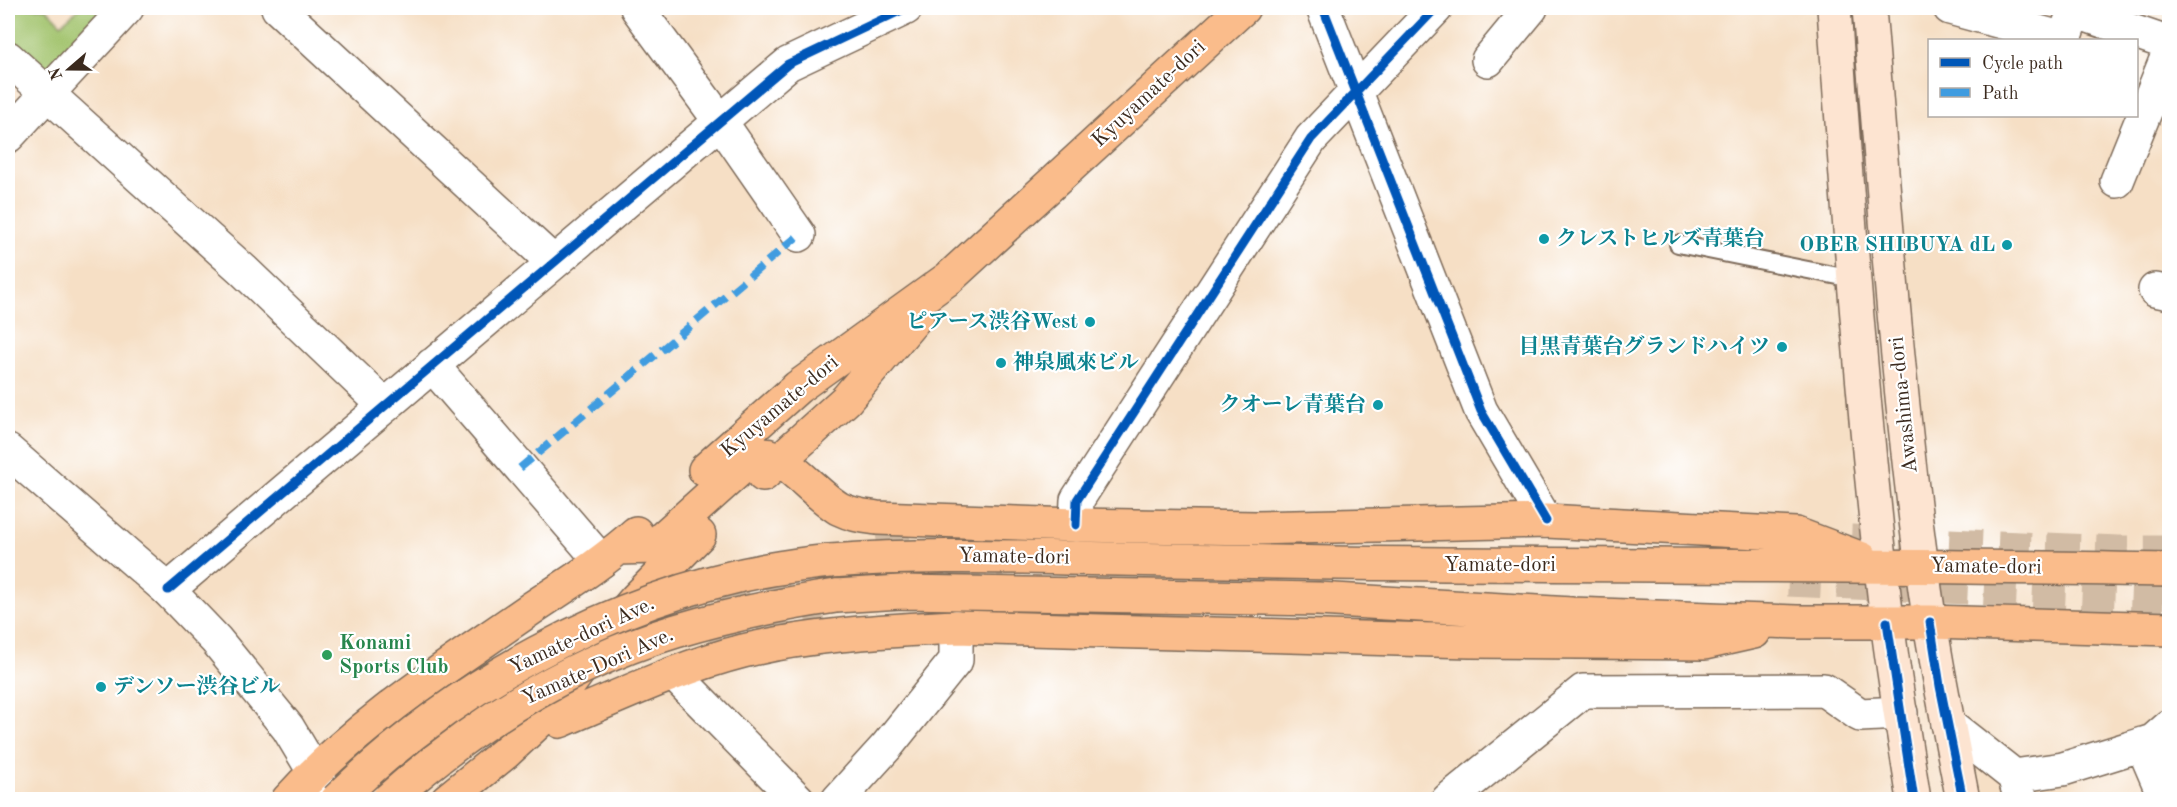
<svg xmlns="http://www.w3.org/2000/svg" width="2177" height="807" viewBox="0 0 2177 807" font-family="'Old Standard TT','Noto Serif JP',serif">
  <rect width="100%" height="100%" fill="#fff"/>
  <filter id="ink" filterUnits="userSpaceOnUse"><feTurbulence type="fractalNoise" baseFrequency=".0167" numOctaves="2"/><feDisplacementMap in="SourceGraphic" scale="12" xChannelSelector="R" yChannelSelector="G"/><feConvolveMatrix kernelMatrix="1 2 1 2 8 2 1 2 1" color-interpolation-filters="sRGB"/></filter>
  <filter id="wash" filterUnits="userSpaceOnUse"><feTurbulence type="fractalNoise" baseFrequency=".008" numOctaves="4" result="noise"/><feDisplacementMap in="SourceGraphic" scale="24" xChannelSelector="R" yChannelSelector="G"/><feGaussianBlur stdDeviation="1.35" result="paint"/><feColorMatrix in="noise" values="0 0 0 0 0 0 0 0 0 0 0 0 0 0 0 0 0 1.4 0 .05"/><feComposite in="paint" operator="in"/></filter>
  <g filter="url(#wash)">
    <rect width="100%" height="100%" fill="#f6dfc5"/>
    <path fill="#a0c26b" stroke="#6e7644" stroke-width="1.5" d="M8 8H46L61 24 80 8H121L46 89 8 53Z"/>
  </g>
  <g filter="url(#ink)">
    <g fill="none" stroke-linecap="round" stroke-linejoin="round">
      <path stroke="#d1bba4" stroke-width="33" stroke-dasharray="33 16" stroke-linecap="butt" d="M1851 541 2118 552H2170
        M879 551 984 528
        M1788 580 2170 597
        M900 587 961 572 1002 565
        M672 620 738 594 787 578
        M712 649 762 628 821 609"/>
      <defs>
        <path id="service" d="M1678 244 1853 279"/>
        <path id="minor" d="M278 8 553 262
          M637 8 720 121 799 235
          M1323 8 1481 411 1546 521
          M1950 8 2064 39 2074 11 2170 44
          M8 58 243 270 385 406
          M1488 60 1531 8
          M8 136 127 8
          M2117 181 2170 50
          M2155 290 2170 293
          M432 365 601 561
          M1076 525 1077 500 1311 139 1436 8
          M168 590 788 64 906 8
          M674 674 798 800
          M1948 724 2014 776 2021 800
          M2142 744 2166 800
          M2014 776 2063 769 2153 741 2170 726
          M838 800 887 746 956 660V627
          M1448 800 1583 691 1824 690 1860 715 1901 713"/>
        <path id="tertiary" d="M8 451 168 590 216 640 288 728 331 800"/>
        <path id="secondary" d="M1834 8C1848 212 1863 416 1887 620 1894 680 1905 740 1914 800
          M1869 8C1884 194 1897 382 1922 567 1932 646 1948 722 1963 800"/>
        <path id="primary" d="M705 470 798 387 949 278 1243 8
          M763 475 846 400 917 316
          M620 548 653 547 751 459C755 458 761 455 765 455 784 455 820 499 840 509 852 515 864 516 877 518L1076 525 1256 528 1546 521 1796 534 1862 559
          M830 561C909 555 987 556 1065 558 1155 560 1245 562 1335 563 1613 566 1891 564 2170 570
          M836 596 901 592 964 593 1318 599 1572 614 1684 618 1797 622H1930L2170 629
          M549 712 560 721C620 696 680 667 743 651 813 634 885 631 956 627L1470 641 1705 643 1754 632
          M288 800C360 721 446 668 532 608 568 584 604 562 636 533
          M447 800 505 753 549 712 605 635 635 600 699 535"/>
      </defs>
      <use href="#service" stroke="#7c6958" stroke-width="20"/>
      <use href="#minor" stroke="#7c6958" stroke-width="36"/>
      <use href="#tertiary" stroke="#7c6958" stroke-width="36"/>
      <use href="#secondary" stroke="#7c6958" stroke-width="36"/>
      <use href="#primary" stroke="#7c6958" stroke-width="36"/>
      <use href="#service" stroke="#fff" stroke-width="16"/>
      <use href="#minor" stroke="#fff" stroke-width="33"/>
      <use href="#tertiary" stroke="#fff" stroke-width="33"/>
      <use href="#secondary" stroke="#fde4d1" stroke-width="33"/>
      <use href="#primary" stroke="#fabc8b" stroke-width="33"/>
      <defs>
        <path id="primary-bridge" d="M337 800C453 686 610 598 772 569 791 566 811 563 830 561
          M388 800C471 726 569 663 676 631 729 615 782 604 836 596"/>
      </defs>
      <use href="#primary-bridge" stroke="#7c6958" stroke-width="36" stroke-linecap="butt"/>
      <use href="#primary-bridge" stroke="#fabc8b" stroke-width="33"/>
      <path stroke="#3f9ce0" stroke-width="8" stroke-dasharray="15 8" stroke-linecap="butt" d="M520 468 799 235"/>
      <defs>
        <path id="cycleway" d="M1323 8 1481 411 1546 521
          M1076 525 1077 500 1311 139 1436 8
          M168 590 788 64 906 8
          M1887 622 1914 800
          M1930 622 1940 686 1963 800"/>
      </defs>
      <use href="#cycleway" stroke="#fff" stroke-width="13"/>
      <use href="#cycleway" stroke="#0057b8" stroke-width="9"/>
    </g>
  </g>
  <g fill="#0f9aa8" stroke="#fff" stroke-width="2">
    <circle cx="1544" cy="239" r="6"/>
    <circle cx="2007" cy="245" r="6"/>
    <circle cx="1090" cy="322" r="6"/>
    <circle cx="1782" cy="347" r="6"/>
    <circle cx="1001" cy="363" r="6"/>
    <circle cx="1378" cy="405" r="6"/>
    <circle cx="101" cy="687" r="6"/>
  </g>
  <circle fill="#2e9e5b" stroke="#fff" stroke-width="2" cx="327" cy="655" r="6"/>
  <g text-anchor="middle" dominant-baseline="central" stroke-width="4.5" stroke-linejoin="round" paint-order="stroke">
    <g font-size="21" fill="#3b2a1e" stroke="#fff">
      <text transform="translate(1149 94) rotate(-43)">Kyuyamate-dori</text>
      <text transform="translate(1904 405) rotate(-96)">Awashima-dori</text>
      <text transform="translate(780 407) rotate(-40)">Kyuyamate-dori</text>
      <text transform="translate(1014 557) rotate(1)">Yamate-dori</text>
      <text x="1500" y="565">Yamate-dori</text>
      <text transform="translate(1986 567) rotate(1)">Yamate-dori</text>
      <text transform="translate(582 636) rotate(-25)">Yamate-dori Ave.</text>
      <text transform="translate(598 667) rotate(-24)">Yamate-Dori Ave.</text>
    </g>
    <g font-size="21" font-weight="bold" fill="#0d838f" stroke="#fff" text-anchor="end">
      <text x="1556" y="239" text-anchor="start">クレストヒルズ青葉台</text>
      <text x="1995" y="245">OBER SHIBUYA dL</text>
      <text x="1078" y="322">ピアース渋谷West</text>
      <text x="1770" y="347">目黒青葉台グランドハイツ</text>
      <text x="1013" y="363" text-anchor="start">神泉風來ビル</text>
      <text x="1366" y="405">クオーレ青葉台</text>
      <text x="113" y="687" text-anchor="start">デンソー渋谷ビル</text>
    </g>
    <g font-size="21" font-weight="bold" fill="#27864d" stroke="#fff" text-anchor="start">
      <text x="339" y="643">Konami<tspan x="339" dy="24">Sports Club</tspan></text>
    </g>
  </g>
  <rect width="2177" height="807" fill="none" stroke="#fff" stroke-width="30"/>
  <rect x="1928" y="39" width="210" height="78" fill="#ffffff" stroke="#b1aaa5" stroke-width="1.5"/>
  <rect x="1940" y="58" width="30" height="9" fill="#0057b8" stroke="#b1aaa5" stroke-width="1.5"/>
  <text x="1982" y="69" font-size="18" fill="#3b2a1e">Cycle path</text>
  <rect x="1940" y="88" width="30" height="9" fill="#3f9ce0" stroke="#b1aaa5" stroke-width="1.5"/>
  <text x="1982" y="99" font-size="18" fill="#3b2a1e">Path</text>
  <g transform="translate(69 69) rotate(250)" stroke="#ffffff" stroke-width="4.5" paint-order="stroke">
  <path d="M0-4.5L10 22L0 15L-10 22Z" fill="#3b2a1e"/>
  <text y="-9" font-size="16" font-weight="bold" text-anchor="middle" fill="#3b2a1e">N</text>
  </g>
</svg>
